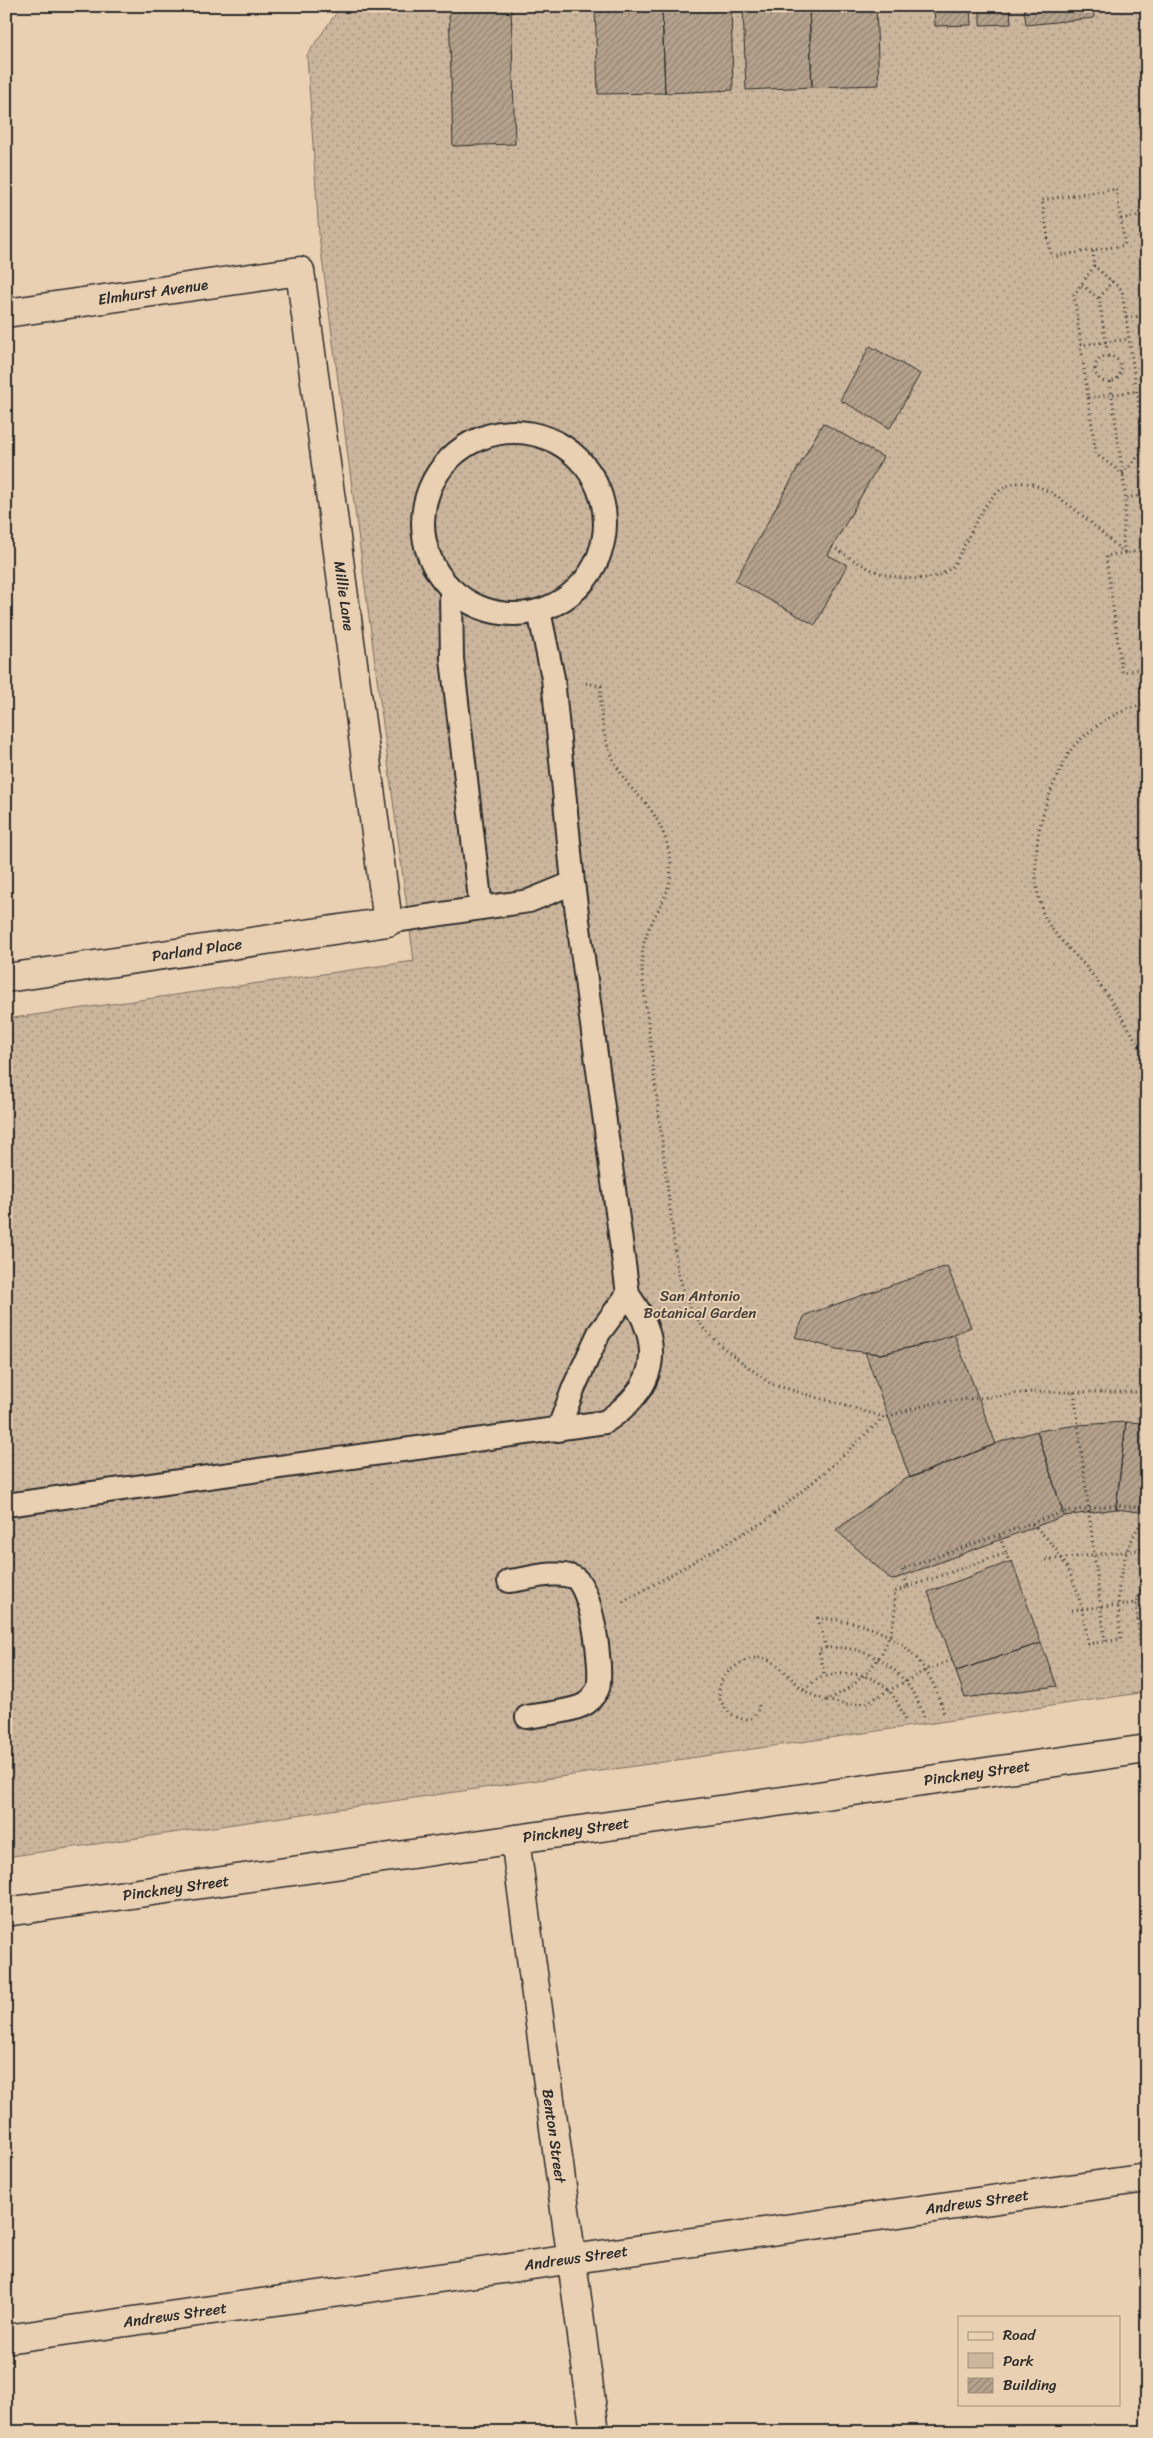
<svg xmlns="http://www.w3.org/2000/svg" width="1153" height="2438" viewBox="0 0 1153 2438" font-family="Sriracha,sans-serif">
  <defs>
    <pattern id="green-dots" width="8" height="8" patternUnits="userSpaceOnUse" patternTransform="scale(1.25)"><rect width="8" height="8" fill="#cbb59c"/><path d="M2 2h.1M6 6h.1" fill="none" stroke="#a5937f" stroke-width="1.8" stroke-linecap="round"/></pattern>
    <pattern id="building-hatch" width="6" height="6" patternUnits="userSpaceOnUse" patternTransform="scale(1.25)"><rect width="6" height="6" fill="#b5a28d"/><path d="M-1 1l2-2M0 6l6-6M5 7l2-2" fill="none" stroke="#938473"/></pattern>
  </defs>
  <rect width="100%" height="100%" fill="#ead0b2"/>
  <filter id="ink" filterUnits="userSpaceOnUse"><feTurbulence type="fractalNoise" baseFrequency=".02" numOctaves="2"/><feDisplacementMap in="SourceGraphic" scale="10" xChannelSelector="R" yChannelSelector="G"/><feConvolveMatrix kernelMatrix="1 2 1 2 8 2 1 2 1" color-interpolation-filters="sRGB"/></filter>
  <g filter="url(#ink)">
    <path fill="url(#green-dots)" stroke="#7b7064" d="M341 6H1147V1692L6 1857V1019L414 961 319 235 307 55Z"/>
    <path fill="url(#building-hatch)" stroke="#2b2b2b" d="M449 6H511L515 144 453 146Z
      M595 6H662L665 93 598 94Z
      M662 6H731L733 90 665 93Z
      M743 6H809L812 87 746 90Z
      M809 6H876L879 85 812 87Z
      M934 6H970L971 25 935 26Z
      M980 6H1010L1011 24 980 25Z
      M1024 6H1093L1094 18 1026 25Z
      M870 346 920 374 890 428 840 400Z
      M823 423 883 457 828 555 847 565 815 625 735 581Z
      M947 1266 971 1327 934 1342 881 1354 836 1349 795 1337 805 1315Z
      M954 1334 996 1444 910 1478 865 1352 881 1354 934 1342Z
      M1126 1422 1147 1423V1513L1116 1509Z
      M1126 1422 1116 1509 1064 1516 1037 1431 1078 1425Z
      M1037 1431 1064 1516 892 1580 836 1530 903 1480 1003 1441Z
      M1012 1561 1041 1643 956 1671 928 1592Z
      M1041 1643 1057 1686 965 1698 956 1671Z"/>
    <g fill="none" stroke-linecap="round" stroke-linejoin="round">
      <defs>
        <path id="service" d="M423 523a91 91 0 1 1 182 0a91 91 0 1 1-182 0Z
          M451 592 452 659 481 908
          M388 922 529 901 573 883
          M558 1430 574 1387 599 1333 628 1294
          M6 1505 605 1422C642 1397 663 1367 644 1321 641 1312 633 1303 628 1294L573 883 553 678 539 611
          M509 1581C528 1579 555 1570 573 1577 592 1584 603 1670 598 1688 597 1692 592 1697 589 1701 580 1711 542 1714 527 1717"/>
        <path id="minor" d="M6 313 300 271 388 922 6 978
          M515 1839 595 2432
          M6 2339 1147 2178"/>
        <path id="tertiary" d="M6 1912 1147 1749"/>
      </defs>
      <use href="#service" stroke="#2b2b2b" stroke-width="26"/>
      <use href="#minor" stroke="#2b2b2b" stroke-width="31"/>
      <use href="#tertiary" stroke="#2b2b2b" stroke-width="31"/>
      <path stroke="#2b2b2b" stroke-width="3" stroke-dasharray="1 4" stroke-linecap="butt" d="M1116 189 1125 245 1051 257 1042 200Z
        M1121 219 1147 214
        M1093 251 1094 266
        M1082 285 1099 299
        M1147 315 1126 318 1145 448H1147
        M1126 318 1122 290 1094 266 1074 295 1088 398 1137 391
        M1080 345 1129 339
        M1095 369a13 13 0 1 1 26 0a13 13 0 1 1-26 0Z
        M1108 357 1099 299 1112 281
        M1110 382 1126 498
        M1088 398 1096 454 1123 474 1145 448
        M1147 494 1126 498 1123 540 1125 553 1147 550
        M832 547C849 556 868 571 887 575 908 580 935 582 952 567 956 563 959 555 962 550 976 522 995 469 1037 486 1070 500 1097 530 1125 553
        M1125 553 1106 556 1122 672 1147 668
        M586 683 601 686C599 721 605 753 627 782 632 790 639 795 645 802 657 816 667 838 670 857 674 892 660 902 648 931 642 944 642 959 642 973L677 1267 685 1297 702 1327 722 1347 771 1384 884 1417
        M1147 704C1120 708 1091 727 1073 747 1068 753 1065 761 1062 767 1040 808 1027 865 1042 910 1049 932 1072 950 1086 967 1108 994 1126 1022 1142 1052L1147 1055
        M1074 1392 1105 1641
        M1032 1524C1071 1558 1081 1594 1088 1644L1121 1639C1115 1591 1118 1555 1147 1514
        M1006 1553 1009 1562
        M1046 1560 1147 1549
        M1147 1566 1136 1606 1142 1660H1147
        M908 1587 1006 1553 999 1535
        M1138 1596 1147 1602
        M623 1602 767 1520 833 1465 884 1417 934 1403 1031 1392H1147
        M1072 1610 1137 1603
        M826 1648 819 1650 825 1676C866 1668 892 1681 905 1720
        M804 1689 816 1680 825 1676
        M827 1700 846 1705 866 1703 928 1669 952 1660
        M759 1705C754 1743 688 1696 737 1665 775 1642 785 1681 812 1695 816 1697 821 1698 826 1700 869 1683 901 1640 894 1592L908 1587 902 1569 1063 1512 1117 1505 1147 1509
        M924 1717C910 1673 873 1644 826 1648L818 1618C883 1622 927 1648 944 1714"/>
      <use href="#service" stroke="#ead0b2" stroke-width="22"/>
      <use href="#minor" stroke="#ead0b2" stroke-width="28"/>
      <use href="#tertiary" stroke="#ead0b2" stroke-width="28"/>
    </g>
  </g>
  <g text-anchor="middle" dominant-baseline="central" stroke-width="4" stroke-linejoin="round" paint-order="stroke">
    <g font-size="15" fill="#2b2b2b" stroke="#ead0b2">
      <text transform="translate(153 292) rotate(-8)">Elmhurst Avenue</text>
      <text transform="translate(344 596) rotate(82)">Millie Lane</text>
      <text transform="translate(197 950) rotate(-8)">Parland Place</text>
      <text transform="translate(977 1773) rotate(-8)">Pinckney Street</text>
      <text transform="translate(576 1830) rotate(-8)">Pinckney Street</text>
      <text transform="translate(176 1888) rotate(-8)">Pinckney Street</text>
      <text transform="translate(554 2136) rotate(82)">Benton Street</text>
      <text transform="translate(977 2202) rotate(-8)">Andrews Street</text>
      <text transform="translate(576 2258) rotate(-8)">Andrews Street</text>
      <text transform="translate(175 2315) rotate(-8)">Andrews Street</text>
    </g>
    <g font-size="15" fill="#43403c" stroke="#ead0b2">
      <text x="700" y="1296">San Antonio<tspan x="700" dy="17">Botanical Garden</tspan></text>
    </g>
  </g>
  <rect width="1153" height="2438" fill="none" stroke="#ead0b2" stroke-width="25"/>
  <rect x="12" y="12" width="1128" height="2413" fill="none" stroke="#2b2b2b" stroke-width="2" filter="url(#ink)"/>
  <rect x="958" y="2316" width="162" height="90" fill="#ead0b2" stroke="#9e8e7c"/>
  <rect x="968" y="2332" width="25" height="8" fill="#ead0b2" stroke="#9e8e7c"/>
  <text x="1003" y="2340" font-size="15" fill="#2b2b2b">Road</text>
  <rect x="968" y="2353" width="25" height="15" fill="#cbb59c" stroke="#9e8e7c"/>
  <text x="1003" y="2366" font-size="15" fill="#2b2b2b">Park</text>
  <rect x="968" y="2378" width="25" height="15" fill="url(#building-hatch)" stroke="#9e8e7c"/>
  <text x="1003" y="2390" font-size="15" fill="#2b2b2b">Building</text>
</svg>
